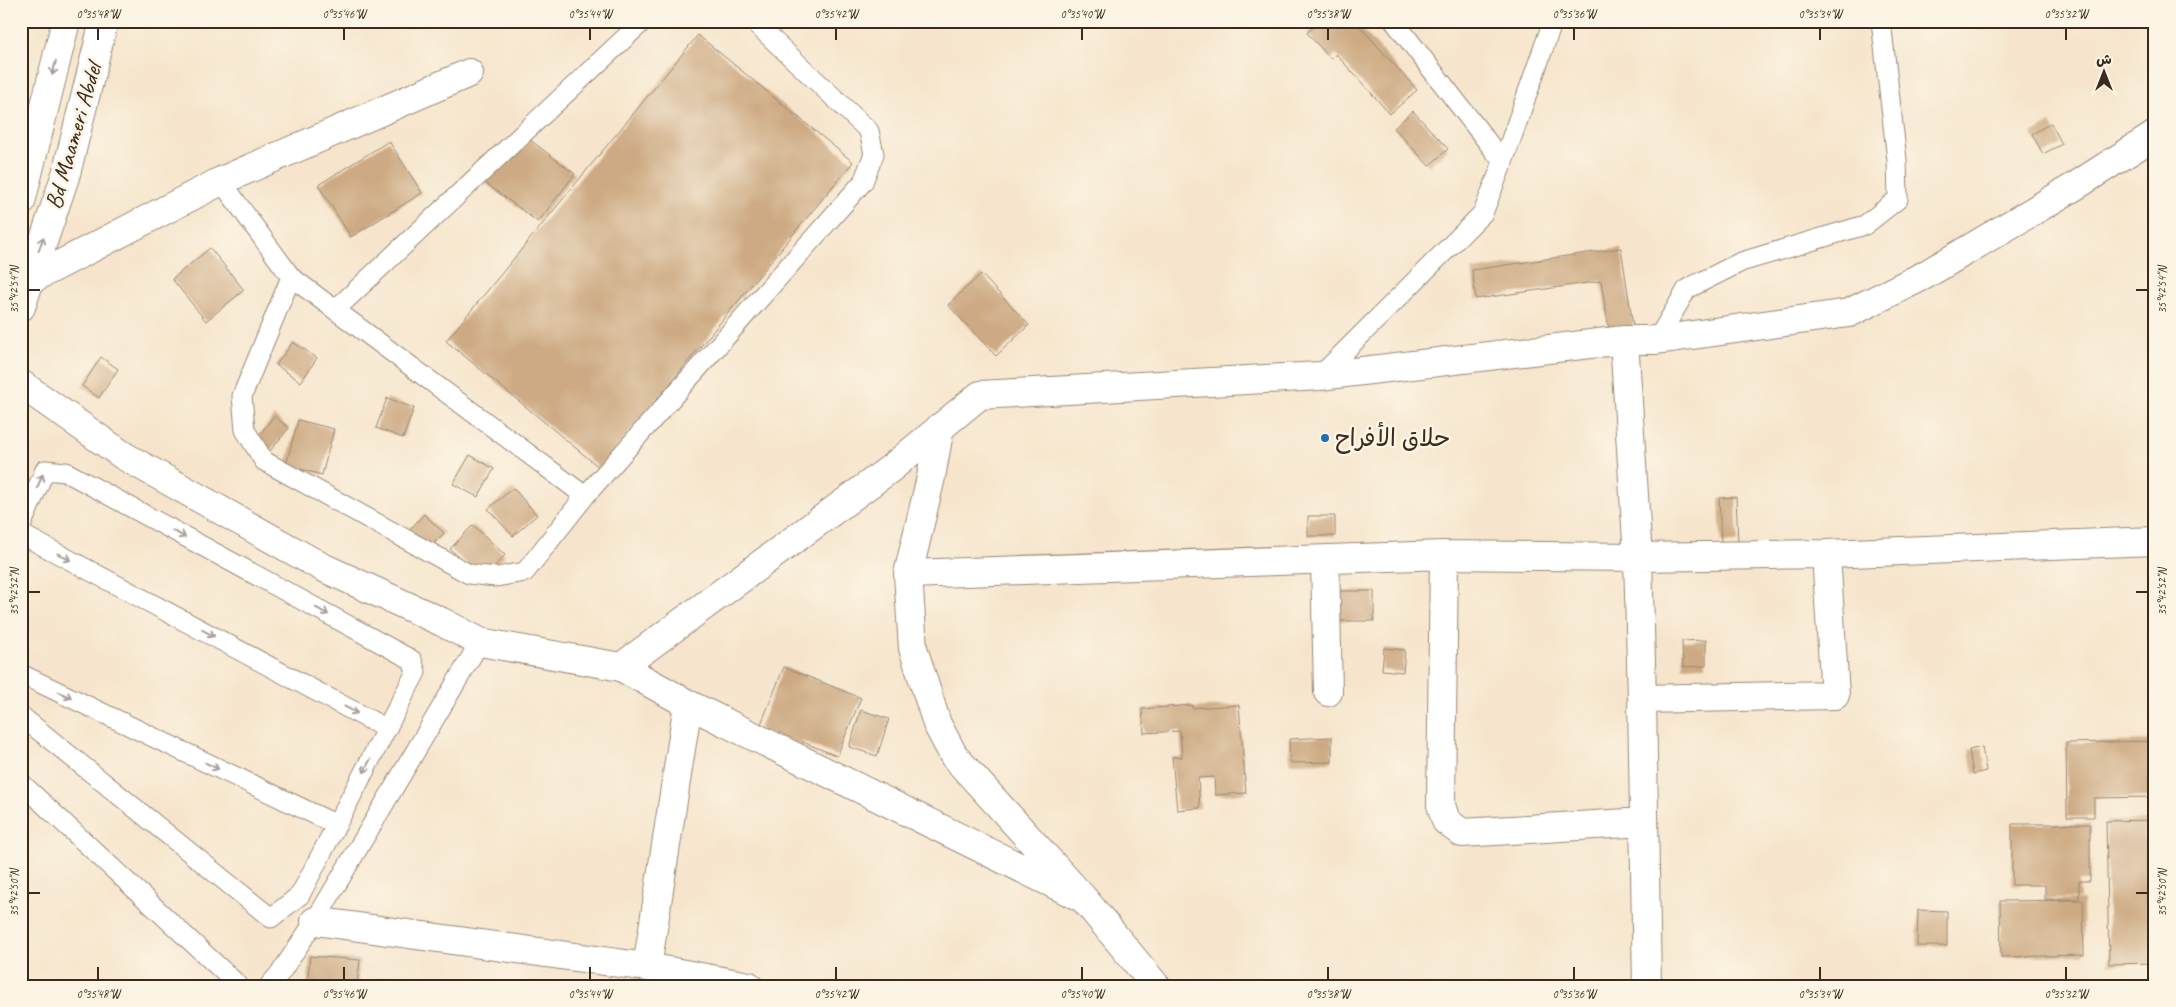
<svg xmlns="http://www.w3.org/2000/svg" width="2176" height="1007" viewBox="0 0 2176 1007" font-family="Caveat,'Playpen Sans Arabic',sans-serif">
  <rect width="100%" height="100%" fill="#fcf5e5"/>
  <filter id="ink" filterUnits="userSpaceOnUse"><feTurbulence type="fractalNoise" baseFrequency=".02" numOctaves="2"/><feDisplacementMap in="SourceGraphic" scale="10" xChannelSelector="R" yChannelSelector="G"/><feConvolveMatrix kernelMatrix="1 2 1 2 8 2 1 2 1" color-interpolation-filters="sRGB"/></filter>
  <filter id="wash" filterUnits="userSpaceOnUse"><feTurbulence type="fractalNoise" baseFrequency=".0096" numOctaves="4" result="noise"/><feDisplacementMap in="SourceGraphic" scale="20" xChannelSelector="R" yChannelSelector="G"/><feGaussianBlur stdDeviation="1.12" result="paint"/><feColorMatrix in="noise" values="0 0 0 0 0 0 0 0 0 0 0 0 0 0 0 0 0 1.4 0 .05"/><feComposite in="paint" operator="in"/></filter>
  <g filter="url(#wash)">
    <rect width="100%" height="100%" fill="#f6e5cc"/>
    <g id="blocks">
      <path fill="#cdaa83" d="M1320 21H1355L1417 90 1390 114 1336 54 1331 59 1307 33Z
        M698 35 853 162 600 468 446 341Z
        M1413 111 1448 149 1429 166 1394 128Z
        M2051 123 2062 144 2043 154 2032 134Z
        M517 130 575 174 538 222 480 179Z
        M389 141 422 193 351 237 318 185Z
        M210 248 244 290 206 321 172 279Z
        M1621 248 1633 326 1609 330 1601 281 1476 299 1472 270Z
        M981 274 1029 325 996 356 948 305Z
        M293 342 317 358 301 382 276 365Z
        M101 357 118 369 99 398 82 386Z
        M387 398 414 408 403 438 376 428Z
        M274 416 289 428 270 451 256 439Z
        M298 420 334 429 322 475 286 465Z
        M470 455 494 469 478 497 453 484Z
        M513 488 537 515 513 536 488 509Z
        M1736 497 1738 542 1721 543 1719 498Z
        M424 514 444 533 424 553 405 535Z
        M1308 516H1335V536H1308Z
        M473 525 505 555 483 579 450 549Z
        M1334 591H1374V621H1334Z
        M1706 640V666L1683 667 1682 641Z
        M1384 648 1405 650 1403 672 1382 670Z
        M784 667 861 698 837 756 803 742 801 746 759 729Z
        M1192 705V708L1239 705 1246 793 1215 795 1214 777 1198 778 1200 808 1177 810 1172 757H1182L1180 731 1144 733 1142 709Z
        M861 710 889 719 877 756 849 747Z
        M1332 737V762L1290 763 1289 739Z
        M2155 741V797L2094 798V817H2067L2066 743Z
        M1982 747 1986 771 1973 774 1969 750Z
        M2155 820V963L2109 964 2106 821Z
        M2012 824H2090V881H2079V899H2045V885H2012Z
        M2083 900 2084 955 2001 957 2000 901Z
        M1918 910 1947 911V946H1917Z
        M310 956 360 960 357 986H307Z"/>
    </g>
  </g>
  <g filter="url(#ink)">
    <use href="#blocks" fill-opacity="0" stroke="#988875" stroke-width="1"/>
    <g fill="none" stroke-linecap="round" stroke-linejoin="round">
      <defs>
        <path id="lane" d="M1503 162 1553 21
          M221 181 291 277 585 496 863 182 874 154 869 131 753 21
          M291 277 242 396 245 430 264 461 469 574 496 577 525 572 585 496
          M335 310 643 21
          M1657 340 1687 289 1741 262 1865 225 1898 199 1897 160 1881 21
          M1320 376 1483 213 1503 162 1394 21
          M21 526 45 470 66 472 412 660 416 672 300 895 271 918 21 716
          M21 534 387 729
          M21 674 337 825
          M21 783 239 986
          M269 986 281 972 315 921 480 642"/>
        <path id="street" d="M28 281 221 181 469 73
          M1624 340 1638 557 1642 699 1647 986
          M21 384 124 456 322 567 442 622 480 642 621 667 688 704 1084 899
          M940 427 931 477 908 574 913 648 937 724 954 756 1084 899 1156 986
          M1444 555 1441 805 1446 821 1462 833 1644 822
          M1325 560 1328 692
          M908 574 1444 555 1638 557 1826 554 2155 541
          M621 667 890 469 980 395 1320 376 1624 340H1657L1849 313 1925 275 2077 185 2155 135
          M1642 699 1835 695 1826 554
          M315 921 647 967 749 986
          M647 967 688 704"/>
        <path id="secondary" d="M21 202 66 21
          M21 307 66 174 104 21"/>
      </defs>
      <use href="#lane" stroke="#988875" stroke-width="21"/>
      <use href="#street" stroke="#988875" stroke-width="30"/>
      <use href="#secondary" stroke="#988875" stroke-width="30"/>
      <use href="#lane" stroke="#fff" stroke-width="19"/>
      <use href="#street" stroke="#fff" stroke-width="28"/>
      <use href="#secondary" stroke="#fff" stroke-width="28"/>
    </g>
    <defs><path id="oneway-shaft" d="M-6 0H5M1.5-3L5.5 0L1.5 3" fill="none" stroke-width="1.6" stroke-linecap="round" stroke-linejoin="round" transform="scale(1.25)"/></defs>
    <g stroke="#a79f9a">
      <use href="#oneway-shaft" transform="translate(54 68) rotate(105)"/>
      <use href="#oneway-shaft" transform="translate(41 244) rotate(-71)"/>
      <use href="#oneway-shaft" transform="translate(40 481) rotate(-67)"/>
      <use href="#oneway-shaft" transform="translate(179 534) rotate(29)"/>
      <use href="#oneway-shaft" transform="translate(64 557) rotate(28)"/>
      <use href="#oneway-shaft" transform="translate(322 611) rotate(29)"/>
      <use href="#oneway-shaft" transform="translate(208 633) rotate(28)"/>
      <use href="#oneway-shaft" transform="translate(65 695) rotate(26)"/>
      <use href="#oneway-shaft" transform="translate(351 710) rotate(28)"/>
      <use href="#oneway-shaft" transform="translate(212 766) rotate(26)"/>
      <use href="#oneway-shaft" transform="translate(367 766) rotate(117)"/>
    </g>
  </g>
  <path fill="none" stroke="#3b2a1e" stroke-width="2" d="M98 28V40M344 28V40M590 28V40M836 28V40M1082 28V40M1328 28V40M1574 28V40M1820 28V40M2066 28V40M28 290H40M2136 290H2148M28 592H40M2136 592H2148M28 893H40M2136 893H2148M98 967V980M344 967V980M590 967V980M836 967V980M1082 967V980M1328 967V980M1574 967V980M1820 967V980M2066 967V980"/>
  <circle fill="#1f6fb2" stroke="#fcf5e5" stroke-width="2" cx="1325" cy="438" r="5"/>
  <g text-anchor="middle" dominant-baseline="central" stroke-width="5" stroke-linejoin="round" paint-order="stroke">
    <g font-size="24" fill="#3b2a1e" stroke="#fcf5e5">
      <text transform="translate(73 136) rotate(-74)">Bd Maameri Abdel</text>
    </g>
    <g font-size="24" fill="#3b2a1e" stroke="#fcf5e5" text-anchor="start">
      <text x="1335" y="438">حلاق الأفراح</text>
    </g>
  </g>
  <rect width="2176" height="1007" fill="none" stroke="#fcf5e5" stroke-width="55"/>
  <g transform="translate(2104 72)" stroke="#fcf5e5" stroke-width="4" paint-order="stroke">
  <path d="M0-4L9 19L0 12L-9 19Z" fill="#3b2a1e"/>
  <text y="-8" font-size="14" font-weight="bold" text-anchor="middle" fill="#3b2a1e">ش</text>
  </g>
  <rect x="28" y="28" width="2120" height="952" fill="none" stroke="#3b2a1e" stroke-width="2"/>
  <g font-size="12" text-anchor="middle" fill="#3b2a1e">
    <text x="98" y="18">0°35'48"W</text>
    <text x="344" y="18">0°35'46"W</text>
    <text x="590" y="18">0°35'44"W</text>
    <text x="836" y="18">0°35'42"W</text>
    <text x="1082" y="18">0°35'40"W</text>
    <text x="1328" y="18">0°35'38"W</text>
    <text x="1574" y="18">0°35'36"W</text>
    <text x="1820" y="18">0°35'34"W</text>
    <text x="2066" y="18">0°35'32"W</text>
    <text transform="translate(14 290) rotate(-90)" y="4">35°42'54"N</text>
    <text transform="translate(2162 290) rotate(-90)" y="4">35°42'54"N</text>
    <text transform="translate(14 592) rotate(-90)" y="4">35°42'52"N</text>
    <text transform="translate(2162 592) rotate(-90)" y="4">35°42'52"N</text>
    <text transform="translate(14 893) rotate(-90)" y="4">35°42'50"N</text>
    <text transform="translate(2162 893) rotate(-90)" y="4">35°42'50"N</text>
    <text x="98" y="998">0°35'48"W</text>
    <text x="344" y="998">0°35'46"W</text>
    <text x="590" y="998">0°35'44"W</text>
    <text x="836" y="998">0°35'42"W</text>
    <text x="1082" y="998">0°35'40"W</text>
    <text x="1328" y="998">0°35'38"W</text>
    <text x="1574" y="998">0°35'36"W</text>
    <text x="1820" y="998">0°35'34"W</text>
    <text x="2066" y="998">0°35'32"W</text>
  </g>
</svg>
